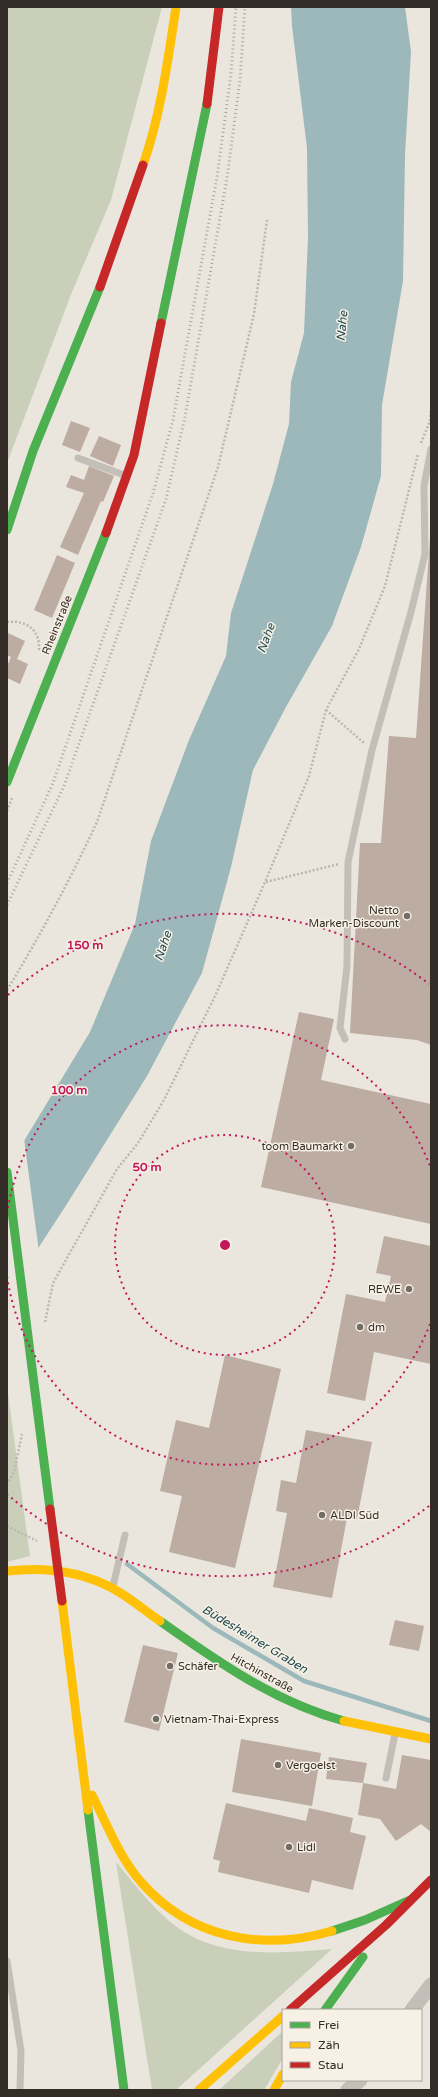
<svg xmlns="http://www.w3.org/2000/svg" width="438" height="2097" viewBox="0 0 438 2097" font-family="'Varela Round',sans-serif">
  <rect width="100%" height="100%" fill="#eae6de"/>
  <path fill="#c9cfb9" d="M7 7H162L111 200 72 292 7 463Z
    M7 1386 30 1556 7 1562Z
    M116 1862C136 1886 155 1912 181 1930 225 1959 283 1953 332 1949L176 2090H152Z
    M283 2031V2058L264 2090H219Z"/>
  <path fill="#9cb8ba" d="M291 7H405L411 52 405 155 403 281 382 405 381 476 361 547 332 626 286 707 253 770 231 867 202 973 147 1076 65 1207 7 1296V1169L90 1032 135 924 151 841 189 740 226 656 231 613 273 484 289 424 291 382 304 333 308 237 307 148 292 26Z"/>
  <path fill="#eae6de" d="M24 1138 39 1252 7 1298V1165Z"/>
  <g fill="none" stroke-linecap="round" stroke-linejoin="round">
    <path stroke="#9cb8ba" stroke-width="4.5" d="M127 1564 213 1628 304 1681 431 1721"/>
  </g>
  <path fill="#bdaca1" d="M71 421 90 428 80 452 62 445Z
    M99 436 121 445 113 466 90 456Z
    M89 466 114 476 103 502 101 501 78 555 60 547 84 493 66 487 71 475 84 480Z
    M430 537 431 538V1045L417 1040 350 1033 360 843H381L389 736 416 738Z
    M57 555 75 563 52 618 34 610Z
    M8 633 25 641 17 659 28 664 20 684 7 678V666L11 657 7 655Z
    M299 1012 334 1019 321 1080 431 1104V1224L261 1187Z
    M384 1236 431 1246V1364L374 1352 365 1401 327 1393 346 1294 385 1302 391 1276 376 1273Z
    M225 1355 281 1369 235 1568 169 1552 182 1496 160 1491 176 1420 209 1428Z
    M306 1430 372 1442 357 1519 347 1518 332 1598 273 1587 287 1513 276 1511 281 1480 296 1483Z
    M395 1620 424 1626 419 1651 389 1645Z
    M143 1645 178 1653 159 1731 124 1722Z
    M241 1739 321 1753 312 1806 232 1792Z
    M402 1755 431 1760V1832L421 1824 396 1841 380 1819 358 1815 363 1783 396 1789Z
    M329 1757 367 1763 363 1783 326 1779Z
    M226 1803 306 1821 309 1808 353 1818 350 1832 366 1836 353 1890 312 1880 309 1893 218 1872 220 1861 213 1859Z"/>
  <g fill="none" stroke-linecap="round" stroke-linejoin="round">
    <path stroke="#bcb6b0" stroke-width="2.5" stroke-dasharray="2 2" stroke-linecap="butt" d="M421 443 430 421 431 409
      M7 622C27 620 41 630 39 652
      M326 710 364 743
      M7 811 12 798
      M266 882 339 864
      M7 990C40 936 70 880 97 822L218 467 254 314 267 220
      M45 1322 53 1283 117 1169 138 1143 164 1100 216 994 265 882 309 776 326 710 359 649 385 586 418 454
      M7 1485 14 1472 22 1434
      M7 1526 37 1541"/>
    <path stroke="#c3beb7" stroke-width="7" d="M78 458 124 475
      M345 1039 340 1028 347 966 348 862 372 750 411 612 425 554 424 486 431 449
      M113 1586 125 1535
      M386 1778 395 1734
      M7 1961 21 2051 20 2090"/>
    <path stroke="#c3beb7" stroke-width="15" d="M412 2010 431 1985
      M348 2090 360 2080"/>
    <path stroke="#4caf50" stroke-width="9" d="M161 323 207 104
      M7 530 33 451 100 287
      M7 782 106 533
      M160 1621C218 1662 275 1702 344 1721
      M88 1810 124 2090
      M332 1931 365 1920 410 1900
      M325 2010 363 1957"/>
    <path stroke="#ffc107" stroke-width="9" d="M143 165C161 114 168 59 176 7
      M7 1571C42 1567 80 1571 112 1588 129 1597 144 1610 160 1621
      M62 1601 88 1810
      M344 1721 431 1739
      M92 1795C107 1824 119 1857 141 1882 190 1938 262 1952 332 1931
      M199 2090 283 2016
      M274 2090 283 2074"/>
    <path stroke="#c62828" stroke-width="9" d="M207 104 219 7
      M100 287 143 165
      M106 533 134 455 161 323
      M290 2010 386 1925 431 1880"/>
    <path stroke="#aaa6a2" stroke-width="3" stroke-dasharray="1 3" stroke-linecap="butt" d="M7 883 53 783 153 493 173 420 217 177 231 74 236 7
      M7 905 64 786 166 499 185 417 227 178 240 80 245 7"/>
    <path stroke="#4caf50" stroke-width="9" d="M7 1172 50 1509"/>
    <path stroke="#c62828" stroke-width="9" d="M50 1509 62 1601"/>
  </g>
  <g fill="none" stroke="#c2185b" stroke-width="2" stroke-dasharray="2 4">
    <circle cx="225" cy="1245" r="110"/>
    <path d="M430 1324A220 220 0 0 1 7 1276M7 1214A220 220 0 0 1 430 1166"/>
    <path d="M429 1506A331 331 0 0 1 8 1495M8 995A331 331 0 0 1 429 984"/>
  </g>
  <g fill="#736d67" stroke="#f7f1e5" stroke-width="1.5">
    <circle cx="407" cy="916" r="4"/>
    <circle cx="351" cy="1146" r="4"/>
    <circle cx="409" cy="1289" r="4"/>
    <circle cx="360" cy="1327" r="4"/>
    <circle cx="322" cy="1515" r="4"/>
    <circle cx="170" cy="1666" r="4"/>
    <circle cx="156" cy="1719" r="4"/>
    <circle cx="278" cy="1765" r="4"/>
    <circle cx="289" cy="1847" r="4"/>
  </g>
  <g text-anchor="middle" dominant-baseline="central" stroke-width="3" stroke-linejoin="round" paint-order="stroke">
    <g font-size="11" fill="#332c27" stroke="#f7f1e5">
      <text transform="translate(57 625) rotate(-68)">Rheinstraße</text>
      <text transform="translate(262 1673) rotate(29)">Hitchinstraße</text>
    </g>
    <g font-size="11" fill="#332c27" stroke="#f7f1e5" text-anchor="start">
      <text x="399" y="910" text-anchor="end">Netto<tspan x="399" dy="13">Marken-Discount</tspan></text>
      <text x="343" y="1146" text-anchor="end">toom Baumarkt</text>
      <text x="401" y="1289" text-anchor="end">REWE</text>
      <text x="368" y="1327">dm</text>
      <text x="330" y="1515">ALDI Süd</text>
      <text x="178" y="1666">Schäfer</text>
      <text x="164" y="1719">Vietnam-Thai-Express</text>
      <text x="286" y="1765">Vergoelst</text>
      <text x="297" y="1847">Lidl</text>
    </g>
    <g font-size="12" font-style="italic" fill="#1f4a52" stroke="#f7f1e5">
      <text transform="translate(342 326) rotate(-84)">Nahe</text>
      <text transform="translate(266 638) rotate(-70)">Nahe</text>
      <text transform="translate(163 946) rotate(-72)">Nahe</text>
      <text transform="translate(255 1639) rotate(31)">Büdesheimer Graben</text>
    </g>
  </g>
  <circle cx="225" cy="1245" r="6" fill="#c2185b" stroke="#f7f1e5" stroke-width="2"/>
  <g font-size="12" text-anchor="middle" font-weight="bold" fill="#c2185b" stroke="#f7f1e5" stroke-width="3" stroke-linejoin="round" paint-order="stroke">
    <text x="85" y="949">150 m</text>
    <text x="69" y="1094">100 m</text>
    <text x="147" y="1171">50 m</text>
  </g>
  <rect width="438" height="2097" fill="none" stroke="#332c27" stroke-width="16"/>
  <rect x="282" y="2009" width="140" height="72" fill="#f7f1e5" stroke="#a9a299"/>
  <rect x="290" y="2022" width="20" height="6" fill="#4caf50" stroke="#a9a299"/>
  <text x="318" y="2029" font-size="12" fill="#332c27">Frei</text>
  <rect x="290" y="2042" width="20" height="6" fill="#ffc107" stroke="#a9a299"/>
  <text x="318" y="2049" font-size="12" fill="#332c27">Zäh</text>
  <rect x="290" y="2062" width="20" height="6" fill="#c62828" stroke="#a9a299"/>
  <text x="318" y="2069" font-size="12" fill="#332c27">Stau</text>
</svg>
